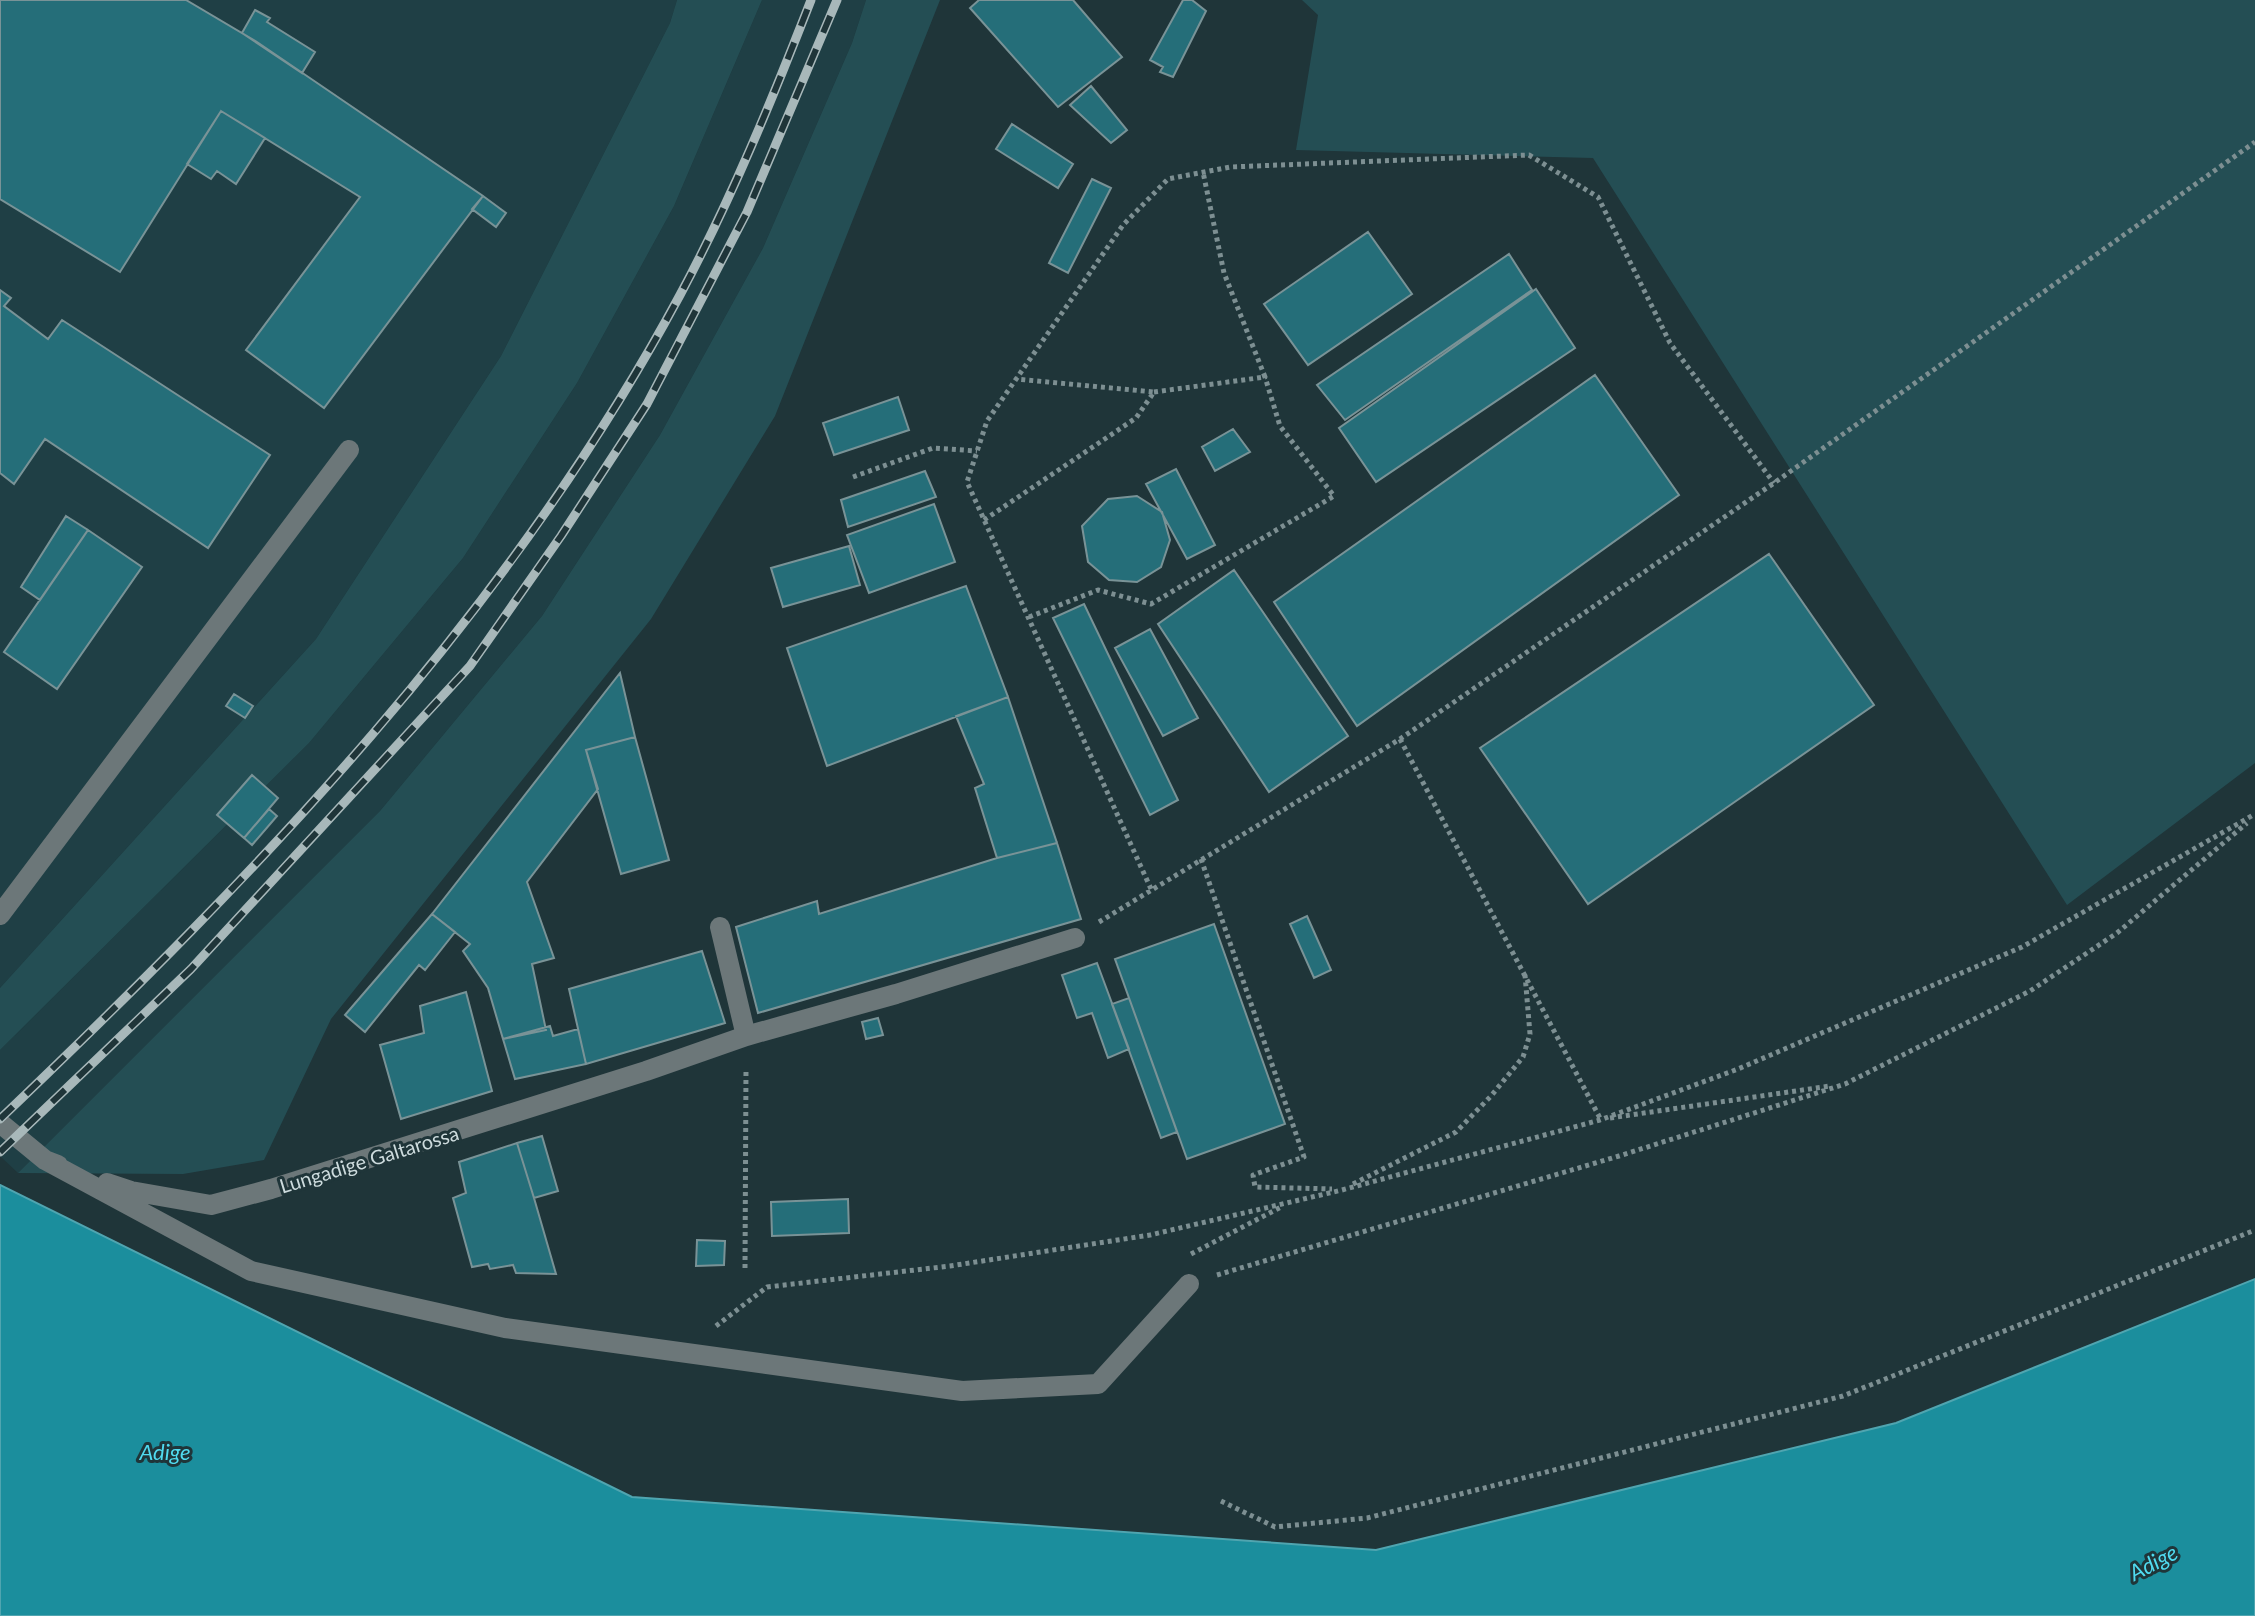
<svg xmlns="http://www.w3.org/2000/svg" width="2255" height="1616" viewBox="0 0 2255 1616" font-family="Lato,sans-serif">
  <rect width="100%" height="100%" fill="#1f3539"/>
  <path fill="#1f3f45" d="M0 0H677L670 23 501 356 316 639 0 988Z
    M762 0H866L852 43 763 248 660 435 542 616 380 811 18 1173 0 1156V1050L309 743 463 558 577 383 674 206Z"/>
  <path fill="#244e54" d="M677 0H762L674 206 577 383 463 558 309 743 0 1050V988L316 639 501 356 670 23Z
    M866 0H940L775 416 651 619 331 1019 264 1160 183 1174 18 1173 380 811 542 616 660 435 763 248 852 43Z
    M1302 0H2255V763L2067 905 1593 158 1296 150 1318 15Z"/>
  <path fill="#1b8e9d" stroke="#50a5b0" stroke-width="2" d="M0 1185 632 1497 1376 1550 1896 1423 2255 1279V1616H0Z"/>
  <path fill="#256e79" stroke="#799397" stroke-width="2" d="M0 0H186L257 42 483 196 324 408 246 350 360 197 221 111 120 272 0 199Z
    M979 0H1073L1122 57 1058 107 970 8Z
    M1183 0H1192L1206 11 1173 77 1160 72 1163 67 1150 60Z
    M255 10 270 18 267 22 315 52 302 73 242 33Z
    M1091 86 1127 130 1111 143 1070 105Z
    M221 111 265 138 236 184 217 171 211 179 187 164Z
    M1012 124 1073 164 1058 188 996 149Z
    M1092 179 1111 188 1068 273 1049 263Z
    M483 196 506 213 496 227 472 209Z
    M1368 232 1412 294 1308 365 1264 304Z
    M1509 254 1532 290 1345 420 1317 385Z
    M1536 289 1575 348 1376 482 1339 428Z
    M0 290 11 298 4 306 48 339 62 320 270 455 208 548 45 439 14 484 0 473Z
    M1595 375 1679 495 1357 726 1274 602Z
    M898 397 909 430 834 455 823 423Z
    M1233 429 1250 452 1215 471 1202 447Z
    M1176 469 1215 545 1187 559 1146 484Z
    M925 471 936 497 848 527 841 500Z
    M1137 496 1162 512 1170 540 1161 567 1137 582 1109 580 1088 562 1082 526 1108 499Z
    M934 504 955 562 869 593 847 535Z
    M66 516 88 530 40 600 21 587Z
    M88 530 142 567 57 689 4 652Z
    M849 546 860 585 783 607 771 568Z
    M1769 554 1874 705 1588 904 1480 748Z
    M1234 570 1348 736 1269 792 1158 624Z
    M966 586 1008 697 827 766 787 648Z
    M1084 604 1178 800 1150 815 1053 618Z
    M1150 629 1198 718 1163 736 1115 648Z
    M620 673 635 737 586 750 598 789 527 882 554 958 532 964 546 1030 503 1039 488 988 463 951 470 944 432 914Z
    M234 694 253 706 245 718 226 706Z
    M1008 697 1057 843 997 858 975 788 984 784 956 716Z
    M635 737 669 860 621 874 586 750Z
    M252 775 278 798 244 838 217 815Z
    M269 809 277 816 252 845 244 838Z
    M1057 843 1081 919 758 1013 736 927 817 901 819 914 997 858Z
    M432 914 455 932 425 970 419 965 365 1032 345 1015Z
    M1307 916 1331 970 1314 978 1290 924Z
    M1214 924 1285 1124 1187 1159 1115 959Z
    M702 951 725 1023 586 1064 569 989Z
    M1097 963 1129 1049 1108 1058 1092 1013 1077 1018 1062 975Z
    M466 992 492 1091 401 1119 380 1045 424 1033 420 1006Z
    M1129 998 1177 1132 1161 1138 1112 1004Z
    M878 1018 883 1035 866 1039 862 1022Z
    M550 1026 553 1036 578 1029 586 1064 515 1079 503 1039Z
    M542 1136 558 1191 534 1198 517 1143Z
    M517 1143 534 1198 556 1274 516 1273 513 1265 490 1269 488 1264 472 1267 453 1198 466 1193 459 1162Z
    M848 1199 849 1233 772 1236 771 1202Z
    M697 1240 725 1241 724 1265 696 1266Z"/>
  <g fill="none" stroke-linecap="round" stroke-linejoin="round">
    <path stroke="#7d8f92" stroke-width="5" stroke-dasharray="4 4" stroke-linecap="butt" d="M1154 392 1265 377 1224 273 1203 172
      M853 477 933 448 977 451
      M984 520 1136 418 1154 392 1016 379
      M1029 617 1098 590 1151 604 1334 496 1280 426 1265 377
      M1400 739 1601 1120
      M1201 859 1304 1157 1253 1175 1255 1187 1332 1189
      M1151 889 967 482 987 421 1123 225 1168 179 1230 167 1529 155 1598 197 1670 343 1774 483
      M1099 922 1400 739 1774 483 2255 142
      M1610 1118 1830 1086
      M1353 1184 1456 1132 1491 1096 1523 1057 1530 1034 1525 975
      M1191 1254 1281 1207
      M745 1268 746 1069
      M1217 1275 1619 1156 1845 1084 2030 991 2117 933 2247 823
      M716 1326 767 1287 950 1266 1150 1235 1342 1190 1600 1120 1738 1069 2022 947 2255 814
      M1221 1501 1275 1527 1367 1518 1843 1396 2255 1230"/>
    <path stroke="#6c7779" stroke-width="20" d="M0 915 349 450
      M720 927 746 1036
      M0 1123 45 1160 58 1165
      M45 1160 251 1271 505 1328 962 1391 1098 1384 1189 1284
      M107 1183 131 1191 211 1205 271 1189 646 1071 746 1036 896 994 1075 938"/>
    <defs>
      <path id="rail" d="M0 1119C259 872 509 613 680 295 731 200 772 100 811 0
        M0 1152 191 969 470 666 561 536 647 404 747 212 837 0"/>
    </defs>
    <use href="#rail" stroke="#a8b8ba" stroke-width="9"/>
    <use href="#rail" stroke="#1f3539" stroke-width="6" stroke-dasharray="18" stroke-linecap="butt"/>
  </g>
  <g text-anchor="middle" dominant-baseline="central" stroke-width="6" stroke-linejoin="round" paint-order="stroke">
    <g font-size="20" fill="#cddbdd" stroke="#1f3539">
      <text transform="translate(369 1159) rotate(-17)">Lungadige Galtarossa</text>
    </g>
    <g font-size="22" font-style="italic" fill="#50dbf0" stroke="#1f3539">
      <text x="165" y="1451">Adige</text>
      <text transform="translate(2153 1562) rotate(-28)">Adige</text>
    </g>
  </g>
</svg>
